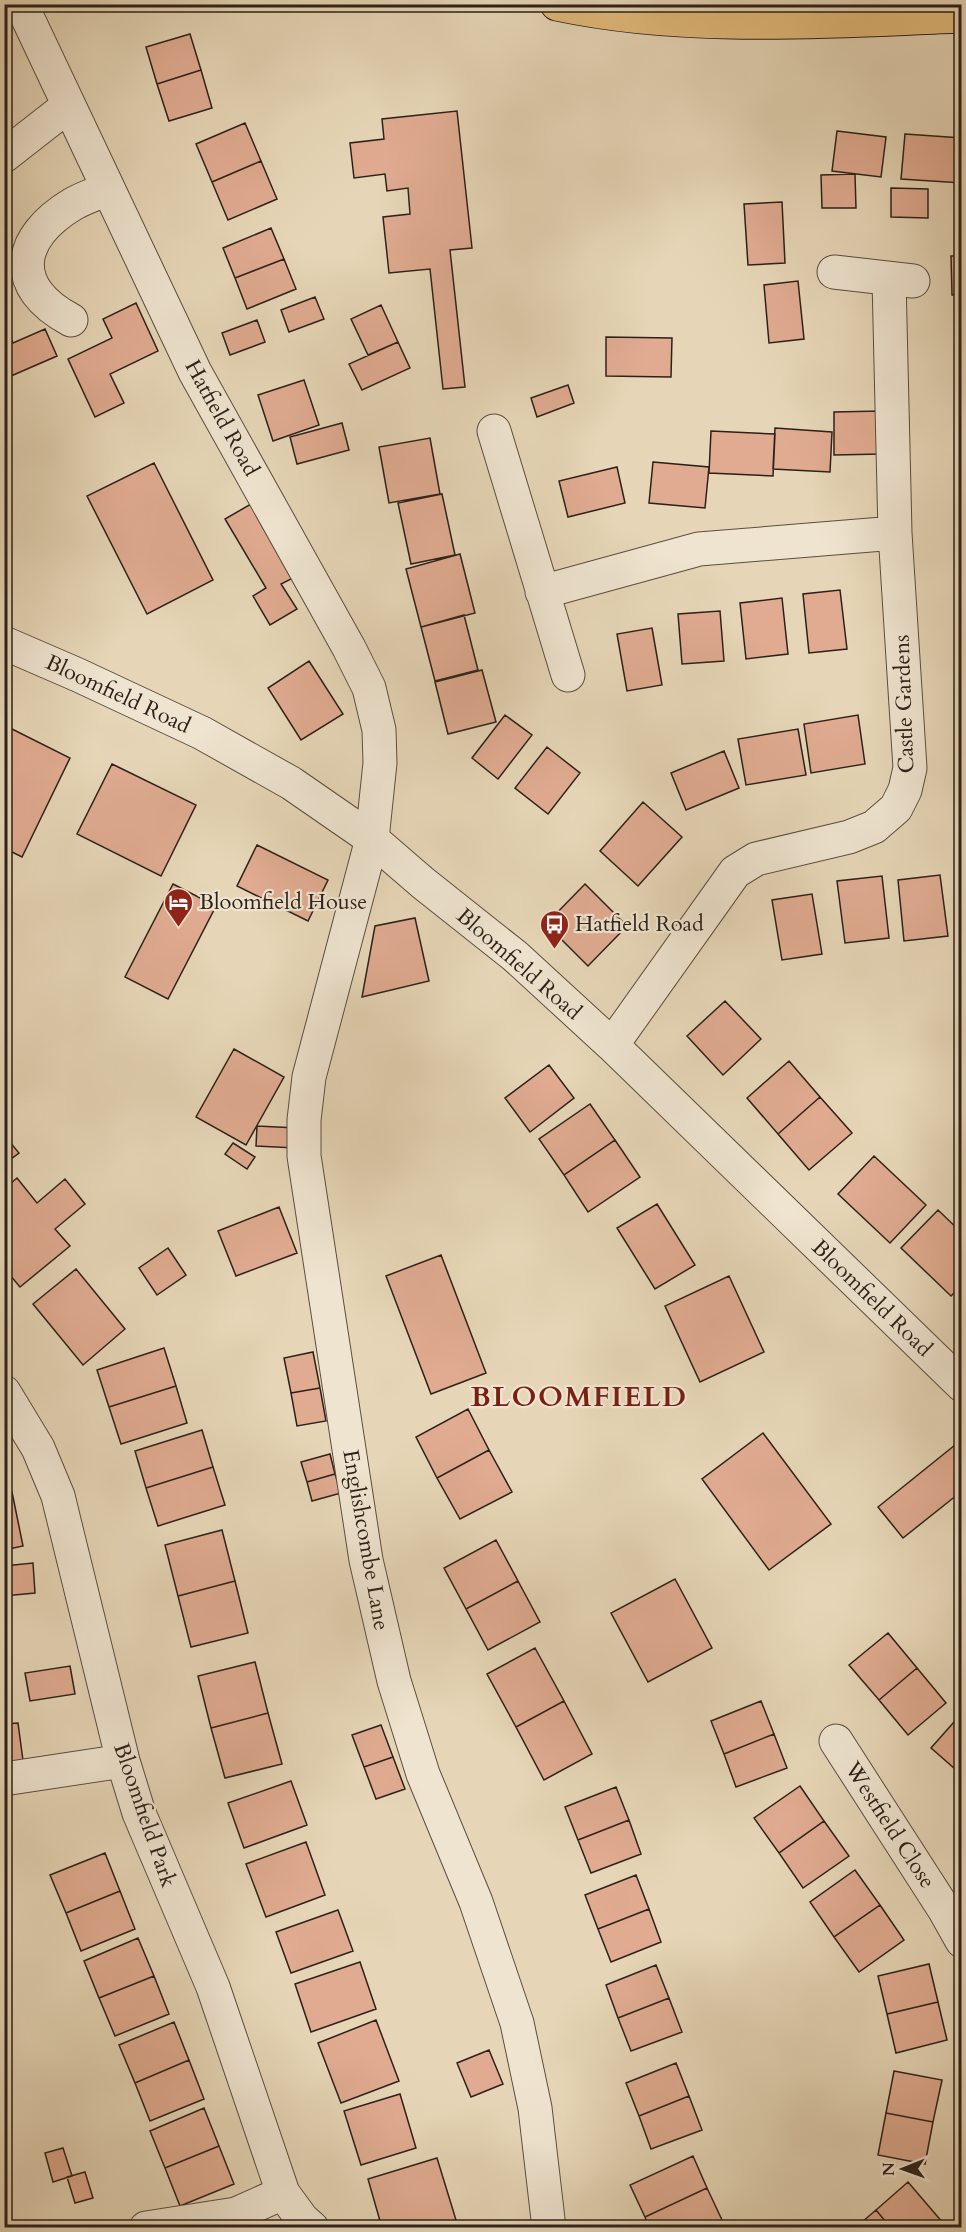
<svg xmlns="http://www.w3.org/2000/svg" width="966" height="2232" viewBox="0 0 966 2232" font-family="Cardo,serif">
  <rect width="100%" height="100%" fill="#e6d6b7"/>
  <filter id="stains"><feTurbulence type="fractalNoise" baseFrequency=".00333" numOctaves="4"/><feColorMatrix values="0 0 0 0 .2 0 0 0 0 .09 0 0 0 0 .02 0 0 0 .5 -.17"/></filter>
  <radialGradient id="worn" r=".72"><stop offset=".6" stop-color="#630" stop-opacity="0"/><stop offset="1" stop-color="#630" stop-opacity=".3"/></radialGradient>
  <path fill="#e0ab91" stroke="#2c2119" stroke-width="1.5" d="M190 34 201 70 157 84 146 47Z
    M201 70 212 108 169 121 157 84Z
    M457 111 472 248 450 250 465 387 443 389 430 269 389 273 383 217 410 214 408 188 387 191 385 174 354 178 350 143 384 139 382 119Z
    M245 123 261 161 212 182 196 144Z
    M837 131 886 137 881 177 832 171Z
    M905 134 962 138V183L901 179Z
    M261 161 277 199 228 220 212 182Z
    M855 174 856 208H822L821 175Z
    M891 188 928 189V218L891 217Z
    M782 202 785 263 748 265 744 204Z
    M271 228 284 259 235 278 223 248Z
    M951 256H962V295H952Z
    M284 259 296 289 247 309 235 278Z
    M798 281 804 339 769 343 764 285Z
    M956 296H962V322L957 323Z
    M315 297 324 319 289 332 281 310Z
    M136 303 158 351 110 374 124 403 95 417 68 359 112 338 103 319Z
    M381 305 398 342 368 355 351 319Z
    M257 320 265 342 230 355 222 333Z
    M4 322 13 343 45 329 57 356 4 379Z
    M606 337 672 338 671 377 606 376Z
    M398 342 410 368 362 390 349 364Z
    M304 380 319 425 273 441 258 395Z
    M568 385 574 403 537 417 531 398Z
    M881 411 882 454 834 455V412Z
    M342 423 349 450 297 464 290 437Z
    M775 428 832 432 830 472 773 469Z
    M711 431 775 434 773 476 709 473Z
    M430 438 440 494 389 503 379 447Z
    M653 462 709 467 705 508 649 503Z
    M154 463 213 580 147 614 87 496Z
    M617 467 625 503 568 517 559 481Z
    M442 494 455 555 411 564 398 503Z
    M251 504 295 577 281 584 297 609 270 625 253 596 266 588 225 519Z
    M460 554 475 613 421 627 406 569Z
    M840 590 847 649 809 653 803 594Z
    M782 598 788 654 746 659 740 603Z
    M720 611 724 661 682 664 678 614Z
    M464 615 478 670 435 681 421 627Z
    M652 628 662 685 627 691 617 634Z
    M309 661 343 714 301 740 268 688Z
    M482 670 496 722 448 734 435 682Z
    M505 715 532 735 498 779 472 758Z
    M858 715 865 764 811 773 804 724Z
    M4 725 70 758 22 857 4 848Z
    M798 729 806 775 746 785 738 739Z
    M547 747 580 773 548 814 515 788Z
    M724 751 739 788 686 810 671 773Z
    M112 764 196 805 161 876 77 834Z
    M643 802 682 837 638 886 600 851Z
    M257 845 328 880 308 921 237 886Z
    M940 875 948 936 904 941 898 880Z
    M882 876 889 938 845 943 837 881Z
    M173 884 216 906 168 999 125 977Z
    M585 884 627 926 588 966 546 924Z
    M812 894 822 954 782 960 772 900Z
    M415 918 429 981 362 997 375 926Z
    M725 1001 761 1039 723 1075 687 1036Z
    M234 1049 284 1077 246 1145 196 1117Z
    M789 1061 820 1097 778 1134 747 1098Z
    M549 1065 574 1098 530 1132 505 1098Z
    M820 1097 852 1133 809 1170 778 1134Z
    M590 1104 615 1140 564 1175 539 1139Z
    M257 1126 297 1128 296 1148 256 1146Z
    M4 1135 19 1153 4 1164Z
    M615 1140 640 1177 588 1212 564 1175Z
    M233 1143 255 1157 247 1169 225 1154Z
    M874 1156 926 1205 890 1243 838 1194Z
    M17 1178 37 1203 65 1179 85 1204 55 1229 70 1246 20 1287 4 1268V1189Z
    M657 1204 695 1265 655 1289 617 1228Z
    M279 1207 297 1253 236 1276 218 1231Z
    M938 1210 962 1233V1285L951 1296 901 1248Z
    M168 1248 186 1275 157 1295 139 1268Z
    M441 1255 486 1373 431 1394 386 1276Z
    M76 1269 125 1329 83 1365 33 1304Z
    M729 1276 764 1352 700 1382 665 1306Z
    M164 1348 176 1386 109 1407 97 1370Z
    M313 1352 320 1388 291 1393 284 1358Z
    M176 1386 187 1423 121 1444 109 1407Z
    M320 1388 326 1421 297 1426 291 1393Z
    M468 1409 489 1450 437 1478 416 1437Z
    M202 1430 213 1467 146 1488 135 1451Z
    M763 1433 831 1524 769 1570 702 1479Z
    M960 1441 962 1491 903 1538 878 1507Z
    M489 1450 512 1492 460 1519 437 1478Z
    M330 1454 335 1474 307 1482 301 1462Z
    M213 1467 225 1505 158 1526 146 1488Z
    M335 1474 341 1493 312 1501 307 1482Z
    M12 1492 23 1546 4 1550V1494Z
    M222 1530 235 1581 178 1596 165 1545Z
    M496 1540 518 1581 466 1609 444 1568Z
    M33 1563 35 1593 4 1596V1566Z
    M675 1579 712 1648 648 1682 611 1613Z
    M235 1581 248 1633 191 1647 178 1596Z
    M518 1581 540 1622 488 1650 466 1609Z
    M888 1633 917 1668 879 1700 849 1665Z
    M535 1648 564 1701 516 1727 487 1674Z
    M255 1662 268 1713 211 1728 198 1676Z
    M70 1666 75 1694 30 1701 25 1673Z
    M917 1668 946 1703 908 1735 879 1700Z
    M564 1701 592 1754 544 1780 516 1727Z
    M761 1701 774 1734 724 1754 711 1721Z
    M268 1713 282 1764 225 1778 211 1728Z
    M962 1713V1775L931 1748Z
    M18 1723 24 1768 5 1770 4 1724Z
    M381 1725 393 1757 364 1767 352 1735Z
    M774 1734 787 1768 736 1787 724 1754Z
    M393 1757 405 1789 376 1799 364 1767Z
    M291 1781 307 1825 244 1848 228 1803Z
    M800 1786 824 1821 779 1853 754 1818Z
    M616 1787 629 1820 578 1840 565 1807Z
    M629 1820 641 1854 591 1873 578 1840Z
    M824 1821 849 1856 803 1888 779 1853Z
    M306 1842 325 1895 266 1917 246 1864Z
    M105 1853 120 1891 66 1913 50 1875Z
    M855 1870 880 1905 834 1937 810 1902Z
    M636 1875 649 1909 598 1929 585 1895Z
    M120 1891 135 1929 81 1951 66 1913Z
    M880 1905 904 1940 859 1972 834 1937Z
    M649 1909 661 1942 611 1962 598 1929Z
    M338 1910 353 1951 291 1973 276 1932Z
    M138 1938 154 1976 99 1998 84 1961Z
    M360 1962 376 2009 311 2032 295 1984Z
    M929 1964 938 2002 887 2014 878 1976Z
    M656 1965 669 1998 618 2018 606 1985Z
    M154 1976 169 2014 115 2036 99 1998Z
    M669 1998 682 2032 631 2051 618 2018Z
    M938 2002 947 2040 896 2053 887 2014Z
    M376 2020 399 2081 341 2103 318 2043Z
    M174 2022 189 2060 135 2083 119 2045Z
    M489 2050 503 2084 471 2097 457 2063Z
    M189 2060 204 2099 150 2121 135 2083Z
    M676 2063 689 2096 639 2116 626 2083Z
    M894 2071 942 2080 933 2122 886 2113Z
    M400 2094 416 2148 361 2165 344 2111Z
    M689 2096 702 2130 651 2149 639 2116Z
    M204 2108 219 2146 165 2168 150 2131Z
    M886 2113 933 2122 925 2164 878 2155Z
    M219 2146 234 2184 180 2206 165 2168Z
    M63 2148 72 2176 53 2182 45 2153Z
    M693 2156 707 2188 645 2217 630 2185Z
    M437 2158 456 2220 431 2228H382L368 2179Z
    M85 2172 93 2198 75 2203 67 2177Z
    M908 2182 943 2223 937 2228H891L876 2210Z
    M707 2188 722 2220 706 2228H649L645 2217Z
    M876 2210 891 2228H855Z"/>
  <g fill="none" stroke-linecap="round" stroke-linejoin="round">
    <defs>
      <path id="minor" d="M21 4 195 372 349 648 369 688 379 730 380 763 372 839 309 1077 304 1120V1156L366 1560 394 1681 423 1774 476 1902 517 2023 535 2108 549 2228
        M4 156 68 106
        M834 272 913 281
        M71 320C9 287 16 238 73 204 83 198 96 194 107 189
        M494 431 568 675
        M542 592 699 549 895 533
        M4 643 78 675 202 733 291 783 372 839 423 883 515 956 612 1045 962 1385
        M612 1045 735 872 756 859 849 837 874 827 896 808 905 790 910 768 895 533 889 279
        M4 1392 38 1448 58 1496 123 1761 139 1813 213 1987 283 2193 302 2219 312 2228
        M836 1741 944 1909 962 1941
        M4 1779 123 1761
        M146 2228 236 2214 283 2193"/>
      <path id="major" d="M557 4C688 32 828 21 962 16"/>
    </defs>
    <use href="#minor" stroke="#5a4e40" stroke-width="35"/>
    <use href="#major" stroke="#2c2119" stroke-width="35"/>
    <use href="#minor" stroke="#efe4d0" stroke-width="33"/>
    <use href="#major" stroke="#e3bb7c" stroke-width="33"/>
  </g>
  <defs>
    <symbol id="hotel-pin" viewBox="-11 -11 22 30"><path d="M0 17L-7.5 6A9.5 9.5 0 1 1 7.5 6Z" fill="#8f2418" stroke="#efe4d0"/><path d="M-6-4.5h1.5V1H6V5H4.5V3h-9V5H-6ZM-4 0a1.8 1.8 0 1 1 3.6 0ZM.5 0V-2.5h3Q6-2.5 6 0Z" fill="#fff"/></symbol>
    <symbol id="bus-pin" viewBox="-11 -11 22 30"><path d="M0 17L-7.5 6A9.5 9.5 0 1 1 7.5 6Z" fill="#8f2418" stroke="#efe4d0"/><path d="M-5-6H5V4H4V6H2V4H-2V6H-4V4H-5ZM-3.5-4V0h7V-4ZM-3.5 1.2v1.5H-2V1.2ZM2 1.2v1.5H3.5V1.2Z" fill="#fff"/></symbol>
  </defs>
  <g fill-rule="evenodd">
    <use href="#hotel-pin" x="162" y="886" width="33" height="45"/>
    <use href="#bus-pin" x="538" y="908" width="33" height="45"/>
  </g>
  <g text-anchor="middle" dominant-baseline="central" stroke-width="4.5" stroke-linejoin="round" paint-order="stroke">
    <g font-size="22" fill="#2c2119" stroke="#efe4d0">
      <text transform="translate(222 418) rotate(61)">Hatfield Road</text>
      <text transform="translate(118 694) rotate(25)">Bloomfield Road</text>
      <text transform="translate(904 704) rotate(-92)">Castle Gardens</text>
      <text transform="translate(519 964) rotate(41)">Bloomfield Road</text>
      <text transform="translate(872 1298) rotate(44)">Bloomfield Road</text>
      <text transform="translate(366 1540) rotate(80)">Englishcombe Lane</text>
      <text transform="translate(145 1815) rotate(71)">Bloomfield Park</text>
      <text transform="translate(890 1825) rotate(57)">Westfield Close</text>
    </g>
    <g font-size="22" fill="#2c2119" stroke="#efe4d0" text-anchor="start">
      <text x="199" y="902">Bloomfield House</text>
      <text x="575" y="924">Hatfield Road</text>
    </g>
    <g font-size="28" font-weight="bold" letter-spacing="1.5" fill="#7a1f14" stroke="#efe4d0">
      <text x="579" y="1397">BLOOMFIELD</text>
    </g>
  </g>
  <rect width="966" height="2232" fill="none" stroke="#e6d6b7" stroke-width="24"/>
  <rect x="6" y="6" width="954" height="2220" fill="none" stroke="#2c2119" stroke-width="3"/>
  <rect x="12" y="12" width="942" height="2208" fill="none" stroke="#2c2119" stroke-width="1.5"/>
  <g transform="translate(903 2169) rotate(269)" stroke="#efe4d0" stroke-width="4.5" paint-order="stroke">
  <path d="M0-4.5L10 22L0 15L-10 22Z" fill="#2c2119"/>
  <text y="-9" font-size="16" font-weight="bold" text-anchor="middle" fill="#2c2119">N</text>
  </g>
  <rect width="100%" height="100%" filter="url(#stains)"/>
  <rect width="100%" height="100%" fill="url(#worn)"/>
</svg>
